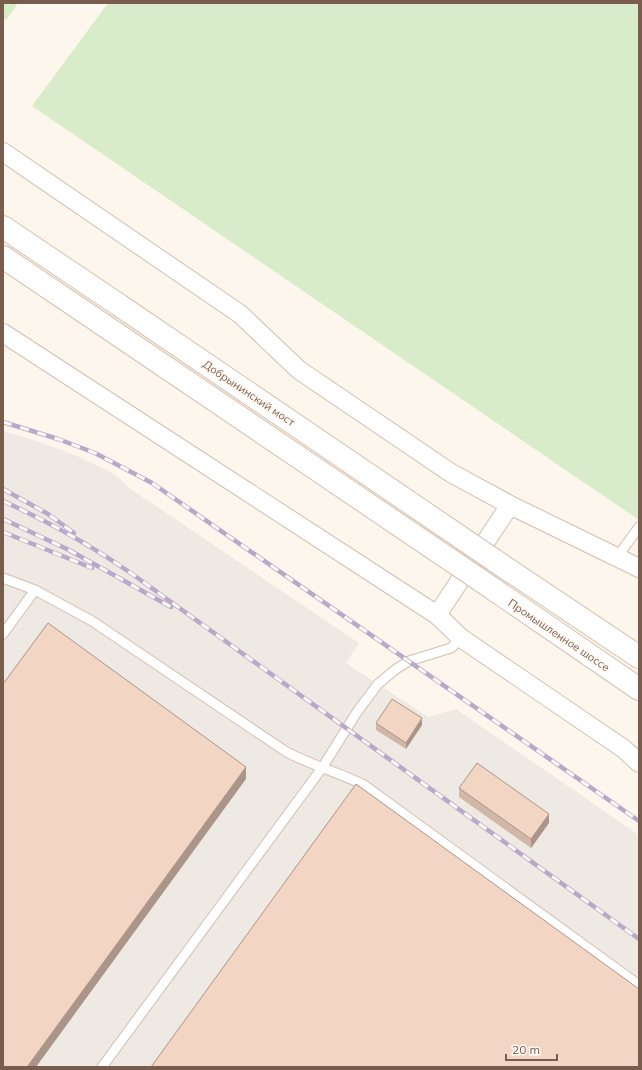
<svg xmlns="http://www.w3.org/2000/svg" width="642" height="1070" viewBox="0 0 642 1070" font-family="Mulish,sans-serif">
  <rect width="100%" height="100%" fill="#fdf6ec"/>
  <path fill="#efe9e4" d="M3 431 40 442 77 456 116 475 129 488 359 643 346 663 428 717 456 709 639 835V1067H3Z"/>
  <path fill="#d8ecc9" d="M3 3H18L6 20H3Z
    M108 3H639V520L32 106Z"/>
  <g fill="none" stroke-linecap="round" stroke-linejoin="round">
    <defs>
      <path id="lane" d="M618 556 639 527
        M3 578 35 590 92 621 285 751C310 765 338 772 364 785L639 985
        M3 634 35 590
        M102 1067 322 768 357 712 378 684 396 669 409 661 451 648 461 638"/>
      <path id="street" d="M3 152 240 314 299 370 451 473 510 505 639 568
        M3 333 437 615 461 638 624 749 639 763
        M437 615 510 505"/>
      <path id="secondary" d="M3 227 119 305
        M3 257 102 324
        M494 560 639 657
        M480 580 639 689"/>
    </defs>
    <use href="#lane" stroke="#d1beb0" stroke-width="11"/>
    <use href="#street" stroke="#d1beb0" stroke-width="20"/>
    <use href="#secondary" stroke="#d6c0b0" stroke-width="24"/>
    <use href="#lane" stroke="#fff" stroke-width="9"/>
    <use href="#street" stroke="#fff" stroke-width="18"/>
    <use href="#secondary" stroke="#fff" stroke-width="22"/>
    <defs>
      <path id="rail" d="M3 422 58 439 95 453 152 483 639 821
        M3 489 48 514 74 533
        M3 501C49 522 94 547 135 576L639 939
        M3 519 69 550 171 607
        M3 532 92 568"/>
    </defs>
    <use href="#rail" stroke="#b9a8c9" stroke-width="4.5"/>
    <use href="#rail" stroke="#fffaf3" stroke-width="3" stroke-dasharray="9" stroke-linecap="butt"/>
    <defs>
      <path id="secondary-bridge" d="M119 305 494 560
        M102 324 480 580"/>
    </defs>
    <use href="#secondary-bridge" stroke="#d6c0b0" stroke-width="24" stroke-linecap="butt"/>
    <use href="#secondary-bridge" stroke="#fff" stroke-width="22"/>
  </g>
  <path fill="#d1b7a8" d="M376 723 422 725 406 749 376 730Z
    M459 788 549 823 531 848 459 797Z"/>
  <path fill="#aa9588" d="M422 718V725L406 749V743Z
    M246 767V779L36 1067H27Z
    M549 814V823L531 848V839Z"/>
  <path fill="#f3d5c3" stroke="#aa9588" d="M48 623 246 767 27 1067H3V684Z
    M392 699 422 718 406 743 376 723Z
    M477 763 549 814 531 839 459 788Z
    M356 784 639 989V1067H151Z"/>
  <g text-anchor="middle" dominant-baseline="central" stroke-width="4" stroke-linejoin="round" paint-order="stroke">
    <g font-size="11" fill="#7a5c4d" stroke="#fffaf3">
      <text transform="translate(249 393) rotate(34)">Добрынинский мост</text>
      <text transform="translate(559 635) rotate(34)">Промышленное шоссе</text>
    </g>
  </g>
  <rect width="642" height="1070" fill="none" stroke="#7a5c4d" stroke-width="8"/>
  <path d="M506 1054v6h51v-6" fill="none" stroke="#7a5c4d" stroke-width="2"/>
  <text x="512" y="1054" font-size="12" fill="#7a5c4d" stroke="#fffaf3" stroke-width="3" paint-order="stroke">20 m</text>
</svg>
